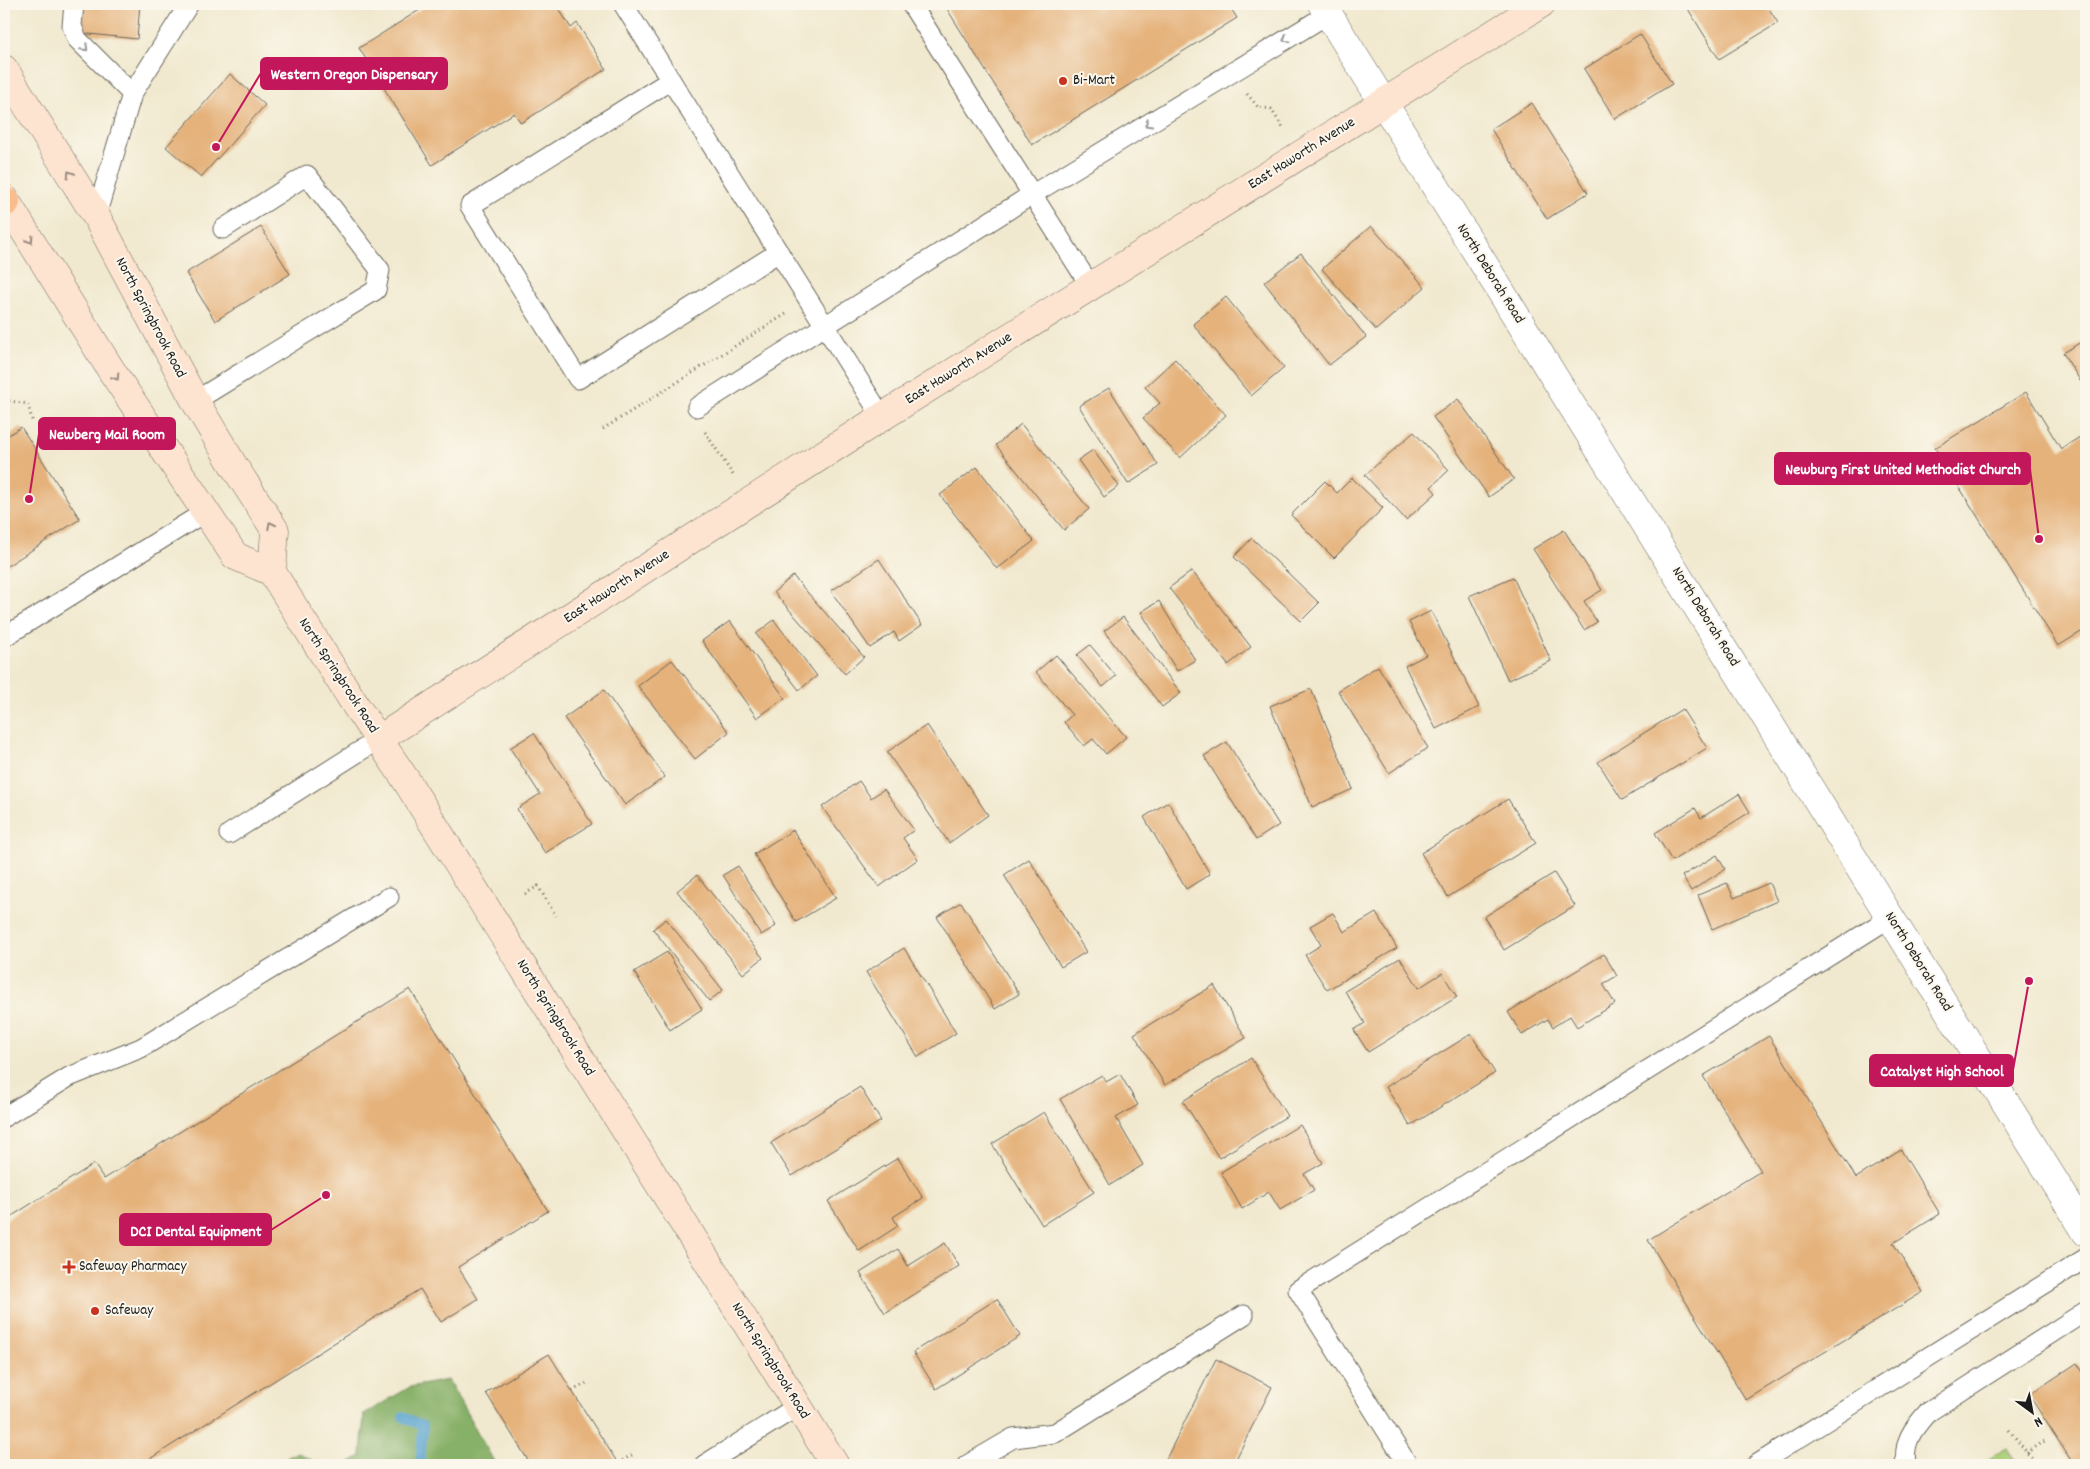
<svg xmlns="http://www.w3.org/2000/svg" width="2090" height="1469" viewBox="0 0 2090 1469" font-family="Dekko,sans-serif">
  <rect width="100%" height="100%" fill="#fbf7ec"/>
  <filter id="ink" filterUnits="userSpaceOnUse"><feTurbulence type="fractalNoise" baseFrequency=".02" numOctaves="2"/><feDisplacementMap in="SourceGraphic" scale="10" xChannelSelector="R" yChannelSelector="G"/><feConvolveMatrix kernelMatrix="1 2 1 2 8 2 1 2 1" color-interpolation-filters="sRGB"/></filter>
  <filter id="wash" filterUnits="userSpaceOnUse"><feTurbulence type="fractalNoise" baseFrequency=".0096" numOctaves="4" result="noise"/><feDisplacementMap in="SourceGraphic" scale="20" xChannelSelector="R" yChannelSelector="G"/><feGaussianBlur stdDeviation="1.12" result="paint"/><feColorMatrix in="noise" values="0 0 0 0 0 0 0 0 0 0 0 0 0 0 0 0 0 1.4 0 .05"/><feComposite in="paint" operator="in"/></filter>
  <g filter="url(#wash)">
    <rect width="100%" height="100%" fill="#f1e9cf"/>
    <path fill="#aacd76" stroke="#637449" d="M2006 1449 2018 1465H1979Z"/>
    <path fill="#87b067" stroke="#526642" d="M448 1380 496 1465H345L361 1456 364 1414 410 1387Z
      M297 1452 321 1465H275Z"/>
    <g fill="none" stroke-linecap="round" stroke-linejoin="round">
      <path stroke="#56a2ce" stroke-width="10" d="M403 1417 423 1426 420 1465"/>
    </g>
    <g id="blocks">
      <path fill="#e5b27c" d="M83 4H140L137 39 80 33Z
        M429 4H556L571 28 577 23 606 69 521 123 514 113 432 165 359 48Z
        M944 4H1228L1237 18 1032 145Z
        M1685 4H1774L1768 7 1778 23 1719 59Z
        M1640 34 1672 84 1615 119 1584 69Z
        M230 74 265 105 201 177 166 147Z
        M1532 103 1588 193 1547 219 1491 129Z
        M1371 226 1425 287 1376 330 1322 269Z
        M261 227 290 274 215 321 186 273Z
        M1301 253 1366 337 1329 365 1264 282Z
        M1226 297 1284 368 1251 396 1193 324Z
        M2086 339V390L2063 353Z
        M1175 359 1226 415 1180 458 1143 418 1160 403 1145 387Z
        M1109 388 1158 465 1128 484 1079 406Z
        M2026 392 2061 449 2086 433V629L2058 646 1935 448Z
        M1458 399 1514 479 1489 497 1433 417Z
        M1021 424 1089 509 1064 530 996 445Z
        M21 427 80 519 4 568V438Z
        M1414 432 1449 470 1431 487 1436 493 1406 520 1365 475Z
        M1093 450 1119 486 1104 497 1078 460Z
        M977 467 1034 541 997 569 940 495Z
        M1352 478 1383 508 1334 558 1291 515 1325 481 1337 493Z
        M1564 530 1602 590 1584 601 1597 622 1584 630 1533 549Z
        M1252 538 1319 603 1301 621 1234 557Z
        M879 559 922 625 899 641 894 632 870 648 831 591Z
        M1192 571 1251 647 1228 665 1169 588Z
        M793 576 864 657 845 674 774 592Z
        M1513 577 1551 661 1508 680 1469 596Z
        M1159 601 1195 660 1177 671 1141 612Z
        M1431 611 1479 707 1436 729 1405 666 1426 655 1409 622Z
        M1123 617 1181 693 1162 707 1104 631Z
        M774 620 817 676 799 690 756 634Z
        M730 621 785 698 757 718 702 641Z
        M1090 645 1116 676 1103 687 1077 655Z
        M1056 655 1126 737 1106 754 1093 739 1084 746 1064 722 1072 715 1036 672Z
        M672 660 729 732 695 759 638 686Z
        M1378 666 1428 748 1389 773 1338 691Z
        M1311 689 1353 789 1312 807 1270 706Z
        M604 690 665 777 625 805 564 718Z
        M1682 709 1707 748 1622 800 1598 762Z
        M927 725 988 815 949 843 887 752Z
        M534 733 592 824 545 853 517 809 540 794 510 748Z
        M1227 742 1279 825 1256 840 1204 756Z
        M859 781 871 798 884 789 914 830 903 838 918 859 879 887 822 807Z
        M1739 794 1750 812 1672 861 1655 833 1695 808 1701 818Z
        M1508 799 1536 843 1448 897 1421 853Z
        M1168 802 1210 874 1186 889 1144 817Z
        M793 830 836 898 796 922 754 854Z
        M1717 855 1725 869 1691 891 1682 876Z
        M1029 859 1086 952 1061 967 1004 875Z
        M738 866 776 926 761 935 723 875Z
        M1554 873 1575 906 1504 950 1484 917Z
        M697 875 763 958 743 974 677 891Z
        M1727 883 1734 898 1769 883 1777 901 1712 929 1698 895Z
        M961 902 1019 994 995 1009 937 917Z
        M1333 913 1344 932 1376 913 1397 948 1327 990 1305 955 1321 945 1310 926Z
        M666 919 723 990 709 1001 653 929Z
        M904 948 956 1033 918 1057 866 972Z
        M667 952 702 1009 670 1030 634 972Z
        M1604 954 1617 976 1603 984 1615 1004 1577 1027 1570 1016 1553 1027 1548 1019 1522 1035 1508 1012Z
        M1400 958 1419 988 1442 973 1457 997 1368 1052 1354 1030 1365 1023 1345 991Z
        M1214 985 1246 1038 1165 1085 1134 1034Z
        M410 989 548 1211 458 1267 478 1299 441 1322 420 1289 140 1465H4V1221L94 1164 104 1179Z
        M1471 1034 1495 1073 1410 1126 1386 1087Z
        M1769 1036 1856 1178 1901 1150 1940 1214 1893 1243 1923 1292 1746 1400 1648 1240 1761 1171 1703 1076Z
        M1251 1058 1287 1116 1219 1158 1183 1101Z
        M1120 1074 1138 1105 1116 1118 1143 1165 1110 1185 1060 1099 1102 1075 1106 1082Z
        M860 1087 881 1121 792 1176 771 1143Z
        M1044 1112 1094 1192 1042 1225 992 1144Z
        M1300 1125 1323 1163 1304 1174 1314 1190 1280 1210 1269 1192 1242 1209 1221 1172Z
        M898 1158 923 1198 893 1217 898 1226 859 1251 828 1201Z
        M945 1243 959 1266 885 1313 860 1273 898 1249 908 1266Z
        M997 1299 1020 1336 936 1389 913 1352Z
        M549 1354 572 1391 619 1465H531L486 1393Z
        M1216 1359 1272 1387 1233 1465H1163Z
        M2077 1363 2086 1377V1465H2074L2029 1395Z"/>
    </g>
  </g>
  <g filter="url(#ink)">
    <use href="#blocks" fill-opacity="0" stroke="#67645b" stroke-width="1"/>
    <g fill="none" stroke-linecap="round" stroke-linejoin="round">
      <defs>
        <path id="lane" d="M74 4 72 26 77 39 132 94
          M623 4 882 417
          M911 4 1091 287
          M671 80 470 206 578 379 779 252
          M96 216 132 94 189 4
          M195 401 376 290 380 270 307 175 223 229
          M697 407 1033 194 1328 14
          M4 637 205 512
          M229 834 379 739
          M4 1117 69 1077 141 1048 389 897
          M704 1465 798 1406
          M967 1465 1013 1438 1055 1433 1244 1315
          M1408 1465 1298 1290 1891 917
          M1756 1465 2086 1258
          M1906 1465C1903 1442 1912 1430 1927 1413L2086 1311"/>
        <path id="street" d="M1322 4 2086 1232"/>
        <path id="secondary" d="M4 69 96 216 195 401 232 463 275 530 272 572
          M4 198 113 373 235 556 272 572 356 706 404 777 835 1465
          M379 739 882 417 1541 4"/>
        <path id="highway" d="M4 201 6 202"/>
      </defs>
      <use href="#lane" stroke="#67645b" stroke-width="21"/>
      <use href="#street" stroke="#67645b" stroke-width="29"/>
      <use href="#secondary" stroke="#67645b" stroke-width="29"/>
      <use href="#highway" stroke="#67645b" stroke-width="29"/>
      <path stroke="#67645b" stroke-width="3" stroke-dasharray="1 4" stroke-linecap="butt" d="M1247 94 1258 107 1271 109 1284 129
        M4 400 28 404 33 424
        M603 429 786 314
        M705 432 733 475
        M525 894 538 886 556 916
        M572 1391 587 1383
        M2009 1430 2037 1465
        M2027 1453 2046 1440
        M618 1463 632 1455
        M1821 1465 1829 1461 1836 1462 1839 1465"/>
      <use href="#lane" stroke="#fff" stroke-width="19"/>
      <use href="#street" stroke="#fff" stroke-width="28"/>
      <use href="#secondary" stroke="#fde4d0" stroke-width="28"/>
      <use href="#highway" stroke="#f9bc8a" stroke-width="28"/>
    </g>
    <defs><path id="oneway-chevron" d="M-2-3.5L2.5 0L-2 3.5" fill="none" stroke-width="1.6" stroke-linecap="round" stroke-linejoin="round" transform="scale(1.25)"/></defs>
    <g stroke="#999">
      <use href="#oneway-chevron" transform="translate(1286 39) rotate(148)"/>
      <use href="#oneway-chevron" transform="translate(85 48) rotate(45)"/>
      <use href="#oneway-chevron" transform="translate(1148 124) rotate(149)"/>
    </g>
    <g stroke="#988a7f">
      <use href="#oneway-chevron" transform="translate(70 174) rotate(-122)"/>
      <use href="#oneway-chevron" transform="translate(30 240) rotate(58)"/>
      <use href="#oneway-chevron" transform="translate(116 377) rotate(57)"/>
      <use href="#oneway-chevron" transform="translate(271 525) rotate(-117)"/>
    </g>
  </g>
  <g fill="#c8321e" stroke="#fbf7ec" stroke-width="2">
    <circle cx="1063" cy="81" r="5"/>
    <path d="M66.5 1259.5h5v5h5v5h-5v5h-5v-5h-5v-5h5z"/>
    <circle cx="95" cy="1311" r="5"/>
  </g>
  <g text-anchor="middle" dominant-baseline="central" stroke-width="4" stroke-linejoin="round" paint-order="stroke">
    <g font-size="15" fill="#1c1c1c" stroke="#fbf7ec" text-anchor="start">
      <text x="1073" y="81">Bi-Mart</text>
      <text x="79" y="1267">Safeway Pharmacy</text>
      <text x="105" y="1311">Safeway</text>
    </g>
    <g font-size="15" fill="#1c1c1c" stroke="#fbf7ec">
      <text transform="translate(1302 154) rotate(-32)">East Haworth Avenue</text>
      <text transform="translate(1490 274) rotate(58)">North Deborah Road</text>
      <text transform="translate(150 318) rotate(62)">North Springbrook Road</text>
      <text transform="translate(959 369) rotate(-32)">East Haworth Avenue</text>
      <text transform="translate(617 587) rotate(-33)">East Haworth Avenue</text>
      <text transform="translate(1705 617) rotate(58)">North Deborah Road</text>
      <text transform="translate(338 676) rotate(57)">North Springbrook Road</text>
      <text transform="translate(1918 962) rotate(58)">North Deborah Road</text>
      <text transform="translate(555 1018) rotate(58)">North Springbrook Road</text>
      <text transform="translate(770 1361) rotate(58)">North Springbrook Road</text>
    </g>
  </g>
  <path fill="none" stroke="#c2185b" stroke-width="2" d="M216 147L261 73M29 499L39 434M2039 539L2030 469M2029 981L2013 1070M326 1195L271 1230"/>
  <g fill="#c2185b" stroke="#fbf7ec" stroke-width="2">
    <circle cx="216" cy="147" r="5"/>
    <circle cx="29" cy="499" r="5"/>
    <circle cx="2039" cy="539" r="5"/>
    <circle cx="2029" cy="981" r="5"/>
    <circle cx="326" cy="1195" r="5"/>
  </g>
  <g fill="#c2185b" stroke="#c2185b" stroke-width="2">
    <rect x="261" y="58" width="186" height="31" rx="5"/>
    <rect x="39" y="418" width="136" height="31" rx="5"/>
    <rect x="1775" y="453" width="255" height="31" rx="5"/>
    <rect x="1870" y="1055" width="143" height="31" rx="5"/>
    <rect x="120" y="1214" width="151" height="31" rx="5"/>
  </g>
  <g font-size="16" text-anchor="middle" font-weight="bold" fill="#fff">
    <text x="354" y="79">Western Oregon Dispensary</text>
    <text x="107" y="439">Newberg Mail Room</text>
    <text x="1903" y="474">Newburg First United Methodist Church</text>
    <text x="1942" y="1076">Catalyst High School</text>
    <text x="196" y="1236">DCI Dental Equipment</text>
  </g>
  <rect width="2090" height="1469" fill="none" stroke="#fbf7ec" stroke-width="20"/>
  <g transform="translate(2032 1412) rotate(148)" stroke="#fbf7ec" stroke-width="4" paint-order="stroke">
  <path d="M0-4L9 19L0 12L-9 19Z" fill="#1c1c1c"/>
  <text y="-8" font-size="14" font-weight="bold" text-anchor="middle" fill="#1c1c1c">N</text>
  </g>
</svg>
